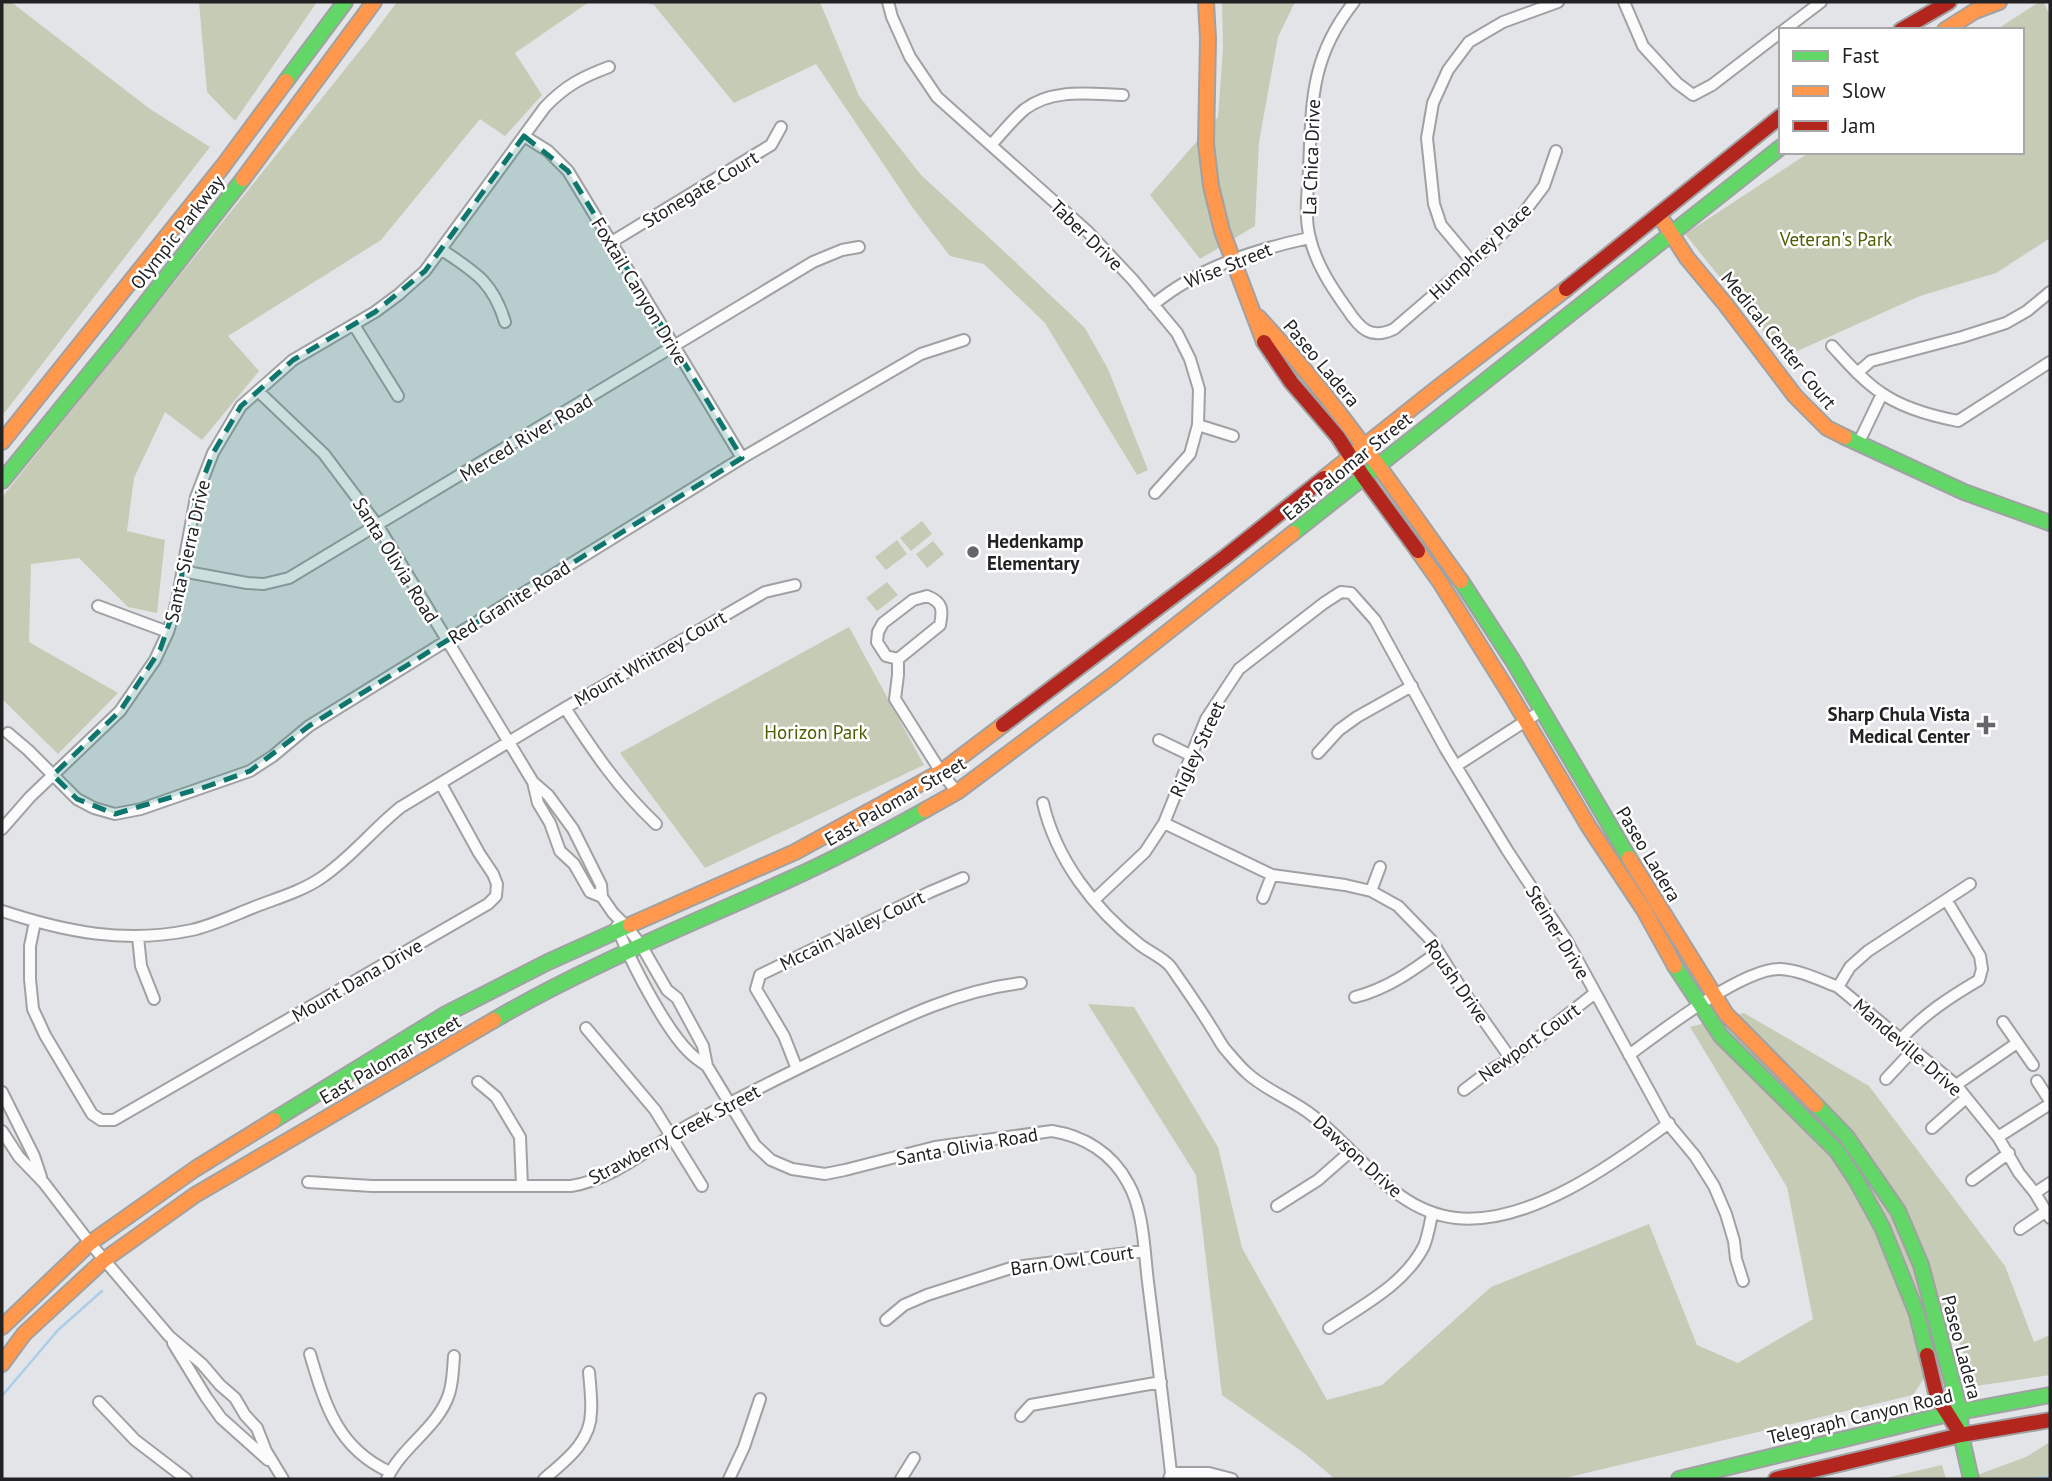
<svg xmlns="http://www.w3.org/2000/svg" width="2052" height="1481" viewBox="0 0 2052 1481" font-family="'PT Sans',sans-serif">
  <rect width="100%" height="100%" fill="#e3e4e7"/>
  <path fill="#c6cbb6" d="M2 2H11L150 109 210 147 2 416Z
    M199 2H317L235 121 207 92Z
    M397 2H589L515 53 542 95 505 136 480 119 381 240 228 336 259 371 202 440 165 412 134 478 127 531 165 540 157 613 128 607 79 558 31 564 29 642 118 693 58 754 2 699V497L370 38Z
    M645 2H820L859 96 921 175 1009 256 1085 328 1108 369 1148 470 1137 475 1045 323 984 264 950 256 915 211 816 64 734 103 654 5Z
    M1222 2H1295L1278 37 1259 142 1255 226 1200 259 1150 195 1218 117 1223 48Z
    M2039 2H2044L2050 17V238L1996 273 1920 296 1784 357 1685 234 1810 152H2022V30H1996Z
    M922 521 932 534 911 551 900 538Z
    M897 540 907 554 886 570 875 557Z
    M933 541 944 554 927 568 916 554Z
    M887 582 898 595 877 611 866 598Z
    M849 627 924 765 705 868 620 753Z
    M1088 1004 1134 1007 1218 1147 1242 1248 1327 1400 1382 1385 1491 1287 1649 1224 1697 1345 1738 1363 1813 1319 1787 1187 1690 1027 1744 1013 1869 1086 2005 1266 2034 1342 2050 1335V1375L1976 1386 1955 1332 1913 1395 1561 1479H1335L1304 1453 1222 1395 1196 1175Z
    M2050 1442V1479H1966L2026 1457Z
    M1942 1465 1946 1479H1881Z"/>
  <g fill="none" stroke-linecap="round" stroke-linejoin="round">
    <path stroke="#aacee9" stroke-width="2.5" d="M2 1396 58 1330 102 1291
      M2030 1479 2050 1477"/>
    <defs>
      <path id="street" d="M888 2 892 17 910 57 937 97 1087 231 1133 280 1177 333 1190 359 1199 389 1198 425 1190 454 1155 493
        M1354 2C1310 58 1312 101 1309 169 1308 191 1304 216 1310 238 1316 264 1332 288 1347 309 1360 329 1371 340 1394 329L1472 262 1522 215 1544 186 1556 151
        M1624 2 1643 46 1677 83 1693 95 1712 85 1781 32
        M1784 30 1821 2
        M524 136 548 151 568 171 742 458
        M991 145C1002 133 1013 119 1025 109 1053 88 1090 94 1123 95
        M610 243 771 145 781 127
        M442 250C475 272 493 282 505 322
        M1472 262 1441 225 1434 204 1427 138 1433 103 1448 70 1469 42 1503 22 1558 2
        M1153 305C1197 268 1254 250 1309 238
        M354 325 398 396
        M1832 346C1847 362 1862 380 1880 392 1902 408 1932 416 1958 421L2050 362
        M1857 373 1871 361 1962 337 2006 323 2027 311 2050 292
        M258 391 324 454 378 526 533 782 538 803 550 823 560 851 574 864 590 892 602 897
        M1198 425 1233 436
        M1858 444 1882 394
        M182 571 247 583 264 584 289 578 813 262 842 250 859 247
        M927 596C943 602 943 610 940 625L898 659 886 656 877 642 878 632 883 623 913 600Z
        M98 606 168 632
        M898 659V675L895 699 941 772 957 792
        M565 708C594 752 617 787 656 824
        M8 733 28 750 77 799 94 808 115 814 141 809 250 771 273 756 309 726 742 458 921 354 964 340
        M1159 740 1190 755
        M1318 753 1339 730 1357 717 1412 686
        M1456 766 1541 711
        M533 782 548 795 573 829 601 885 602 897 613 913 627 927 641 945 667 990 677 998 703 1046 707 1066 755 1145 771 1160 792 1169 825 1174 845 1170 935 1147 1052 1131C1084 1136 1112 1153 1128 1183 1144 1211 1144 1250 1148 1282 1156 1346 1164 1409 1171 1473L1169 1479
        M1043 803C1056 859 1094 909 1139 944 1149 952 1162 957 1170 966 1174 971 1178 978 1182 983 1192 998 1202 1012 1211 1027 1216 1034 1220 1043 1225 1049 1232 1057 1239 1066 1247 1073 1265 1090 1293 1100 1313 1116 1360 1152 1393 1211 1456 1218 1528 1226 1614 1164 1669 1123
        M1164 823 1272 875 1345 885 1371 891 1398 906 1431 940 1461 988 1511 1059
        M2 829 30 797 120 711 155 660 168 632 177 601 196 497 213 453 241 406 293 360 375 312 398 295 425 271 545 107C565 86 582 77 609 67
        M1371 891 1380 867
        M1263 898 1272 875
        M1094 900 1145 852 1164 823 1206 719 1239 669 1324 603 1341 592 1351 593 1375 620 1445 748 1507 850 1567 941 1665 1120 1695 1156 1714 1186 1726 1214 1734 1241 1736 1259 1743 1281
        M2 911C66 932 125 944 192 930 214 925 236 914 257 906 278 898 302 891 321 878 351 858 373 829 401 807L565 708 765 592 795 585
        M35 922 30 946V979L33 1009 45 1035 92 1114 101 1120H114L488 904 496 896 497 884 493 874 479 853 441 784
        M617 926C629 959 665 1029 690 1053 695 1058 701 1062 707 1066
        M138 937 141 966 154 999
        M1838 987 1850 967 1868 951 1970 884
        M1355 997C1387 989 1412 971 1438 952
        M2003 1022 2033 1065
        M586 1028 655 1110 702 1186
        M1901 1039C1924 1014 1950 997 1979 980L1982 969 1980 956 1947 901
        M1629 1055C1660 1032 1743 968 1780 969 1800 970 1820 980 1838 987L1956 1085 1998 1137 2019 1173 2035 1193 2050 1218
        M797 1069 784 1036 756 989 760 975 930 892 963 878
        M1886 1079 1914 1049
        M2037 1081 2050 1101
        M478 1082 496 1097 520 1137 522 1186
        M1956 1085 2017 1043
        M1464 1090 1489 1071 1511 1059 1595 993
        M2 1092 34 1156 41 1177
        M1932 1128 1966 1098
        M2 1131 19 1157 44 1183 90 1243 169 1336 202 1364 220 1385 235 1398 245 1415 257 1428 266 1451 283 1479
        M1998 1137 2050 1104
        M1972 1180 2009 1153
        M308 1182 372 1186H571C615 1179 651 1146 689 1125 737 1098 787 1074 836 1050 896 1021 954 991 1021 983
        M2035 1193 2050 1183
        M1277 1206 1318 1180 1351 1151
        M2020 1229 2045 1212
        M886 1320 904 1305 927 1295 1014 1267 1144 1251
        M1329 1328C1363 1305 1405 1284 1424 1246 1428 1236 1430 1224 1432 1214
        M173 1343 206 1397 221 1418 268 1460
        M310 1354C325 1405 338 1449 390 1472
        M99 1402 135 1440 186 1479
        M1021 1416 1031 1405 1161 1382
        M1171 1473H1209L1232 1479
        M387 1479C401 1447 438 1428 449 1394 453 1382 453 1368 454 1356
        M544 1479C565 1461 591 1442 591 1412 592 1399 590 1385 589 1372
        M729 1479 744 1447 760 1399
        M901 1479 914 1458"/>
      <path id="fast" d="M286 81 345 2
        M1845 437 1964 492 2050 523
        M2 481 117 340 243 179
        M1293 533 1781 147
        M1461 581 1513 661 1629 858
        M1675 966 1721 1036 1837 1151 1856 1180 1882 1227 1917 1314 1927 1355
        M494 1020C588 965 689 925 788 880 835 859 880 835 925 810
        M1816 1105 1846 1136 1898 1211 1921 1265 1960 1411 1961 1435 1971 1479
        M274 1120 446 1014 548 962 630 925
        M1679 1479 1948 1414 2050 1395"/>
      <path id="slow" d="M1206 2 1208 39 1206 144 1211 186 1222 231 1264 342
        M1945 30 1975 11 1999 2
        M243 179 374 2
        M1659 215 1687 258 1726 305 1795 396 1827 428 1845 437
        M1258 317C1334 398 1396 491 1461 581
        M2 442 223 166 286 81
        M1324 478 1436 389 1566 289
        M1418 551 1440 582 1510 694 1589 827 1644 910 1675 966
        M925 810 957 792 1112 676 1293 533
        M1629 858 1726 1014 1816 1105
        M630 925 795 852 941 772 1003 725
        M2 1327 90 1243 195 1169 274 1120
        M2 1364 24 1334 104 1260 195 1195 494 1020"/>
      <path id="jam" d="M1901 30 1949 2
        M1566 289 1781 116
        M1264 342 1291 382 1338 437 1363 476 1418 551
        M1003 725 1225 557 1324 478
        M1927 1355 1937 1397 1961 1435
        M1776 1479 1961 1435 2050 1420"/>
    </defs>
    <use href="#street" stroke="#a0a1a3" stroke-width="14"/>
    <use href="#fast" stroke="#a0a1a3" stroke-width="18"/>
    <use href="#slow" stroke="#a0a1a3" stroke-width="18"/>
    <use href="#jam" stroke="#a0a1a3" stroke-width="18"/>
    <use href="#street" stroke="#fbfbfb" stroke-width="10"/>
    <use href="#fast" stroke="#63d668" stroke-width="14"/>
    <use href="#slow" stroke="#ff974d" stroke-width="14"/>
    <use href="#jam" stroke="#b3261e" stroke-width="14"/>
  </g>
  <path fill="#0f766e" fill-opacity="0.2" stroke="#0f766e" stroke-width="5" stroke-dasharray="14 9" stroke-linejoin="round" d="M524 136 568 171 742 458 309 726 250 771 205 787 115 814 77 799 53 775 120 711 160 650 177 601 196 497 213 453 241 406 293 360 375 312 425 271Z"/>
  <g fill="#666668" stroke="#fff" stroke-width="2.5">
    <circle cx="973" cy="552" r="7"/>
    <path d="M1982.5 714.5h7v7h7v7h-7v7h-7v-7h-7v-7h7z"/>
  </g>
  <g text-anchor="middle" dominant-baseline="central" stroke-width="5" stroke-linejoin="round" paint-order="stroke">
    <g font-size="19" fill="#222224" stroke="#fff">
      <text transform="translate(1311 157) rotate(-88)">La Chica Drive</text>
      <text transform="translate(700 189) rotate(-31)">Stonegate Court</text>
      <text transform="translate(177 232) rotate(-52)">Olympic Parkway</text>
      <text transform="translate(1087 235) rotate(44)">Taber Drive</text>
      <text transform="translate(1480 251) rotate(-43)">Humphrey Place</text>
      <text transform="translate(1228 265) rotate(-22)">Wise Street</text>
      <text transform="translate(640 291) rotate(59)">Foxtail Canyon Drive</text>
      <text transform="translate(1779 340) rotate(51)">Medical Center Court</text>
      <text transform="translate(1322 363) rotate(50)">Paseo Ladera</text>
      <text transform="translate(526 437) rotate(-31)">Merced River Road</text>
      <text transform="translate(1347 466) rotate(-39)">East Palomar Street</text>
      <text transform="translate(187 551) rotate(-77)">Santa Sierra Drive</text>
      <text transform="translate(396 560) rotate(58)">Santa Olivia Road</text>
      <text transform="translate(509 602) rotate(-32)">Red Granite Road</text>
      <text transform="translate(650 658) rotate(-30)">Mount Whitney Court</text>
      <text transform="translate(1197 749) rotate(-65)">Rigley Street</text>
      <text transform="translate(895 801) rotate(-30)">East Palomar Street</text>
      <text transform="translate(1649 854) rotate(59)">Paseo Ladera</text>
      <text transform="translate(852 930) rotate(-26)">Mccain Valley Court</text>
      <text transform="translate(1558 932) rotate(59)">Steiner Drive</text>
      <text transform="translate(357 980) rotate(-30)">Mount Dana Drive</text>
      <text transform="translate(1457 981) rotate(55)">Roush Drive</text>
      <text transform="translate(1529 1042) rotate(-36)">Newport Court</text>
      <text transform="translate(1908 1047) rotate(41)">Mandeville Drive</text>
      <text transform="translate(390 1059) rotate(-30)">East Palomar Street</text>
      <text transform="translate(674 1134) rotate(-28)">Strawberry Creek Street</text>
      <text transform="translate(967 1146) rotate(-10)">Santa Olivia Road</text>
      <text transform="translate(1358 1156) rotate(42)">Dawson Drive</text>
      <text transform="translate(1072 1260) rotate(-8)">Barn Owl Court</text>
      <text transform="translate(1962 1347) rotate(75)">Paseo Ladera</text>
      <text transform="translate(1860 1416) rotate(-13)">Telegraph Canyon Road</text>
    </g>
    <g font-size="19" fill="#515d00" stroke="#fff">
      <text x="1836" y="239">Veteran's Park</text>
      <text x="816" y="732">Horizon Park</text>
    </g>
    <g font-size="19" font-weight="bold" fill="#222224" stroke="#fff" text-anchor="start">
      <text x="987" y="541">Hedenkamp<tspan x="987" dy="22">Elementary</tspan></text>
      <text x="1970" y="714" text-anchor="end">Sharp Chula Vista<tspan x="1970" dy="22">Medical Center</tspan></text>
    </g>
  </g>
  <rect width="2052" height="1481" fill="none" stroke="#222224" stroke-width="7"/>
  <rect x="1779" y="28" width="245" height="126" fill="#ffffff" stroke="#a7a7a7" stroke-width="2"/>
  <rect x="1793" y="51" width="35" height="10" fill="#63d668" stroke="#a7a7a7" stroke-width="2"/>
  <text x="1842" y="63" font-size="21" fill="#222224">Fast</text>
  <rect x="1793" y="86" width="35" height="10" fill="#ff974d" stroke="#a7a7a7" stroke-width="2"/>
  <text x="1842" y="98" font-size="21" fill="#222224">Slow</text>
  <rect x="1793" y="121" width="35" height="10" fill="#b3261e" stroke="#a7a7a7" stroke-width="2"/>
  <text x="1842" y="133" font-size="21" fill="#222224">Jam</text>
</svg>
